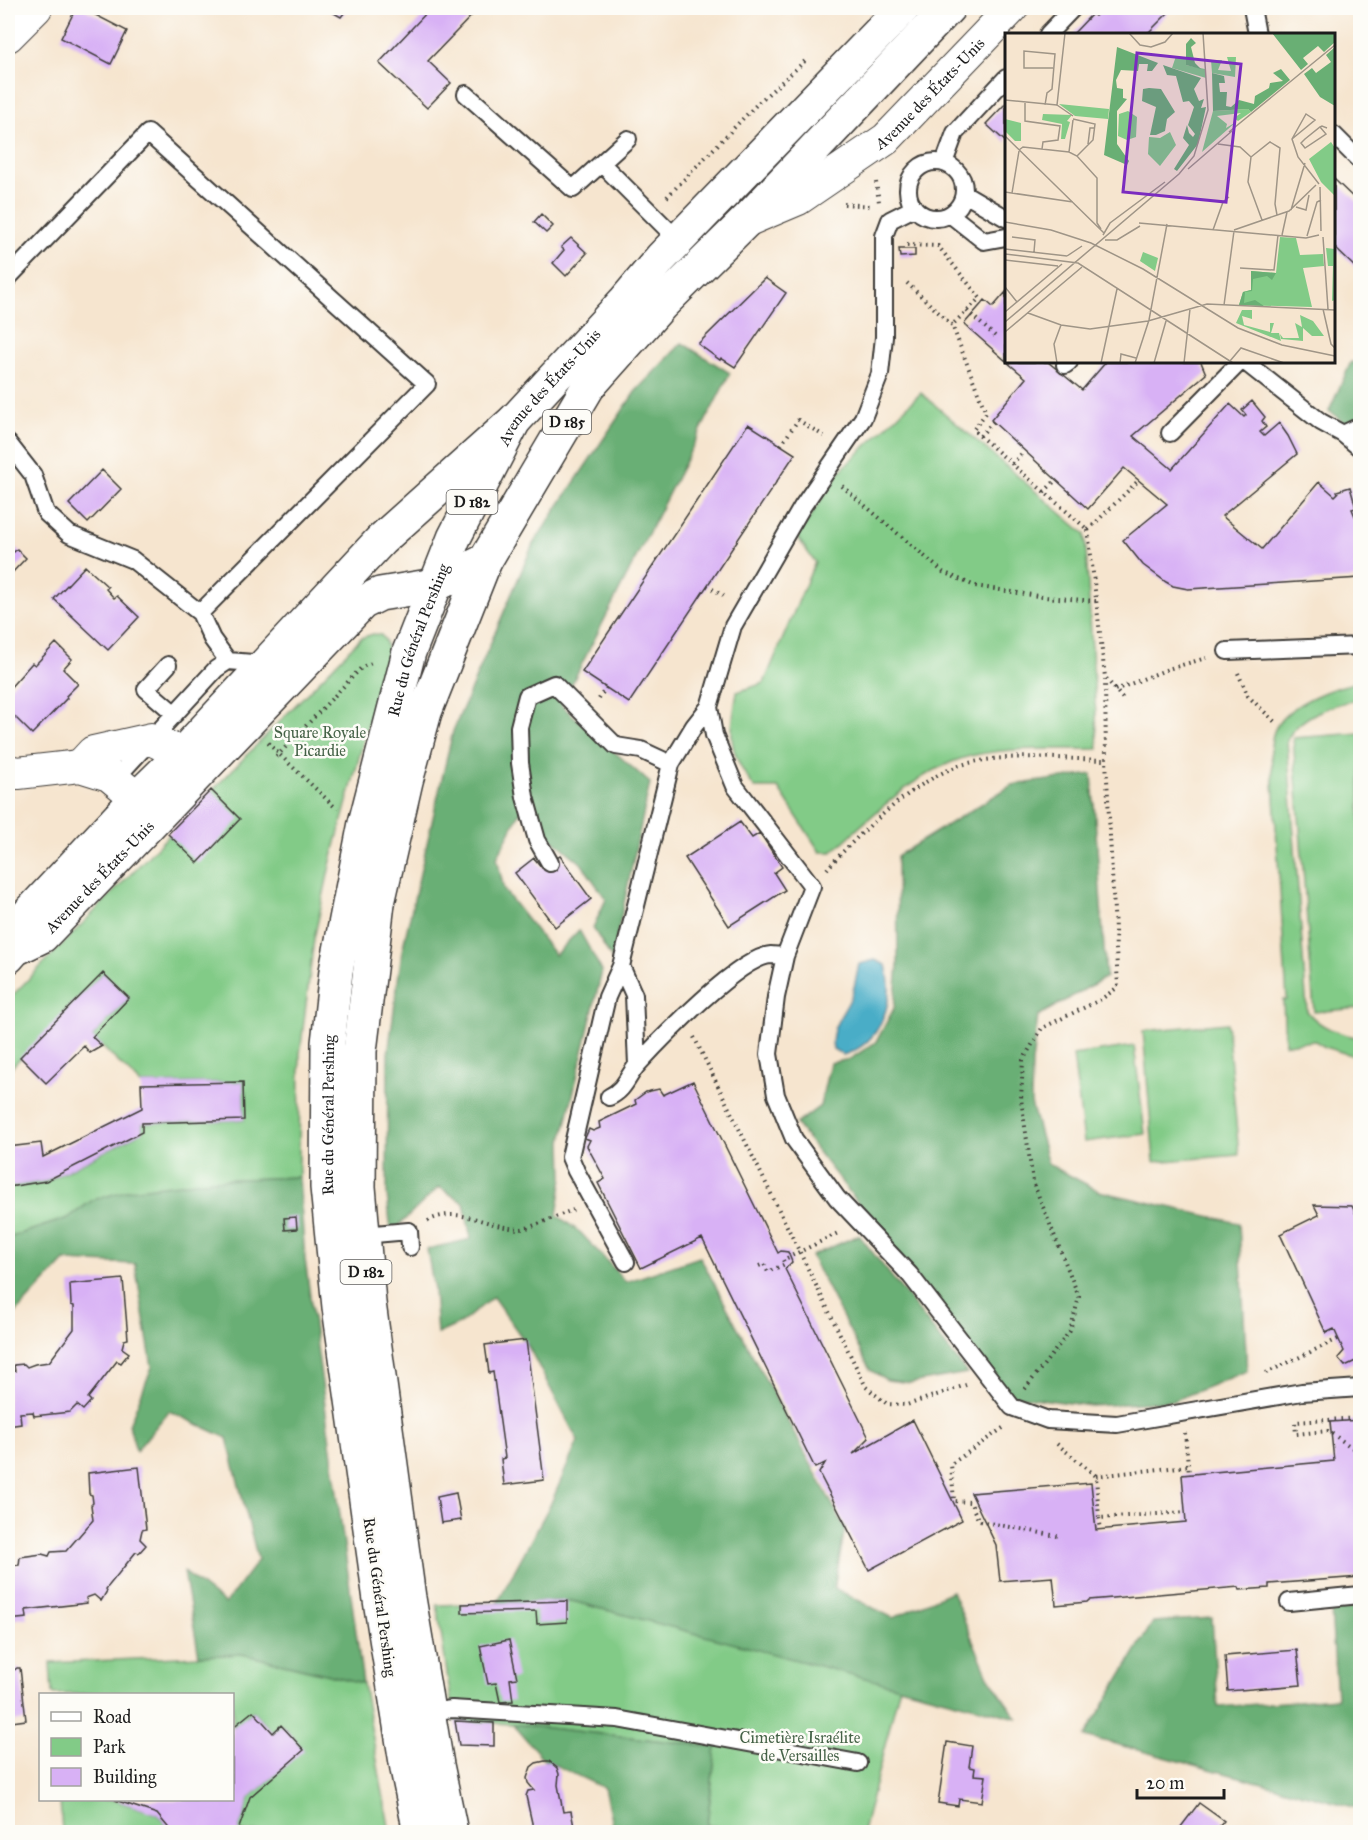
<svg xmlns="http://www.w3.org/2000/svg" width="1368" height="1840" viewBox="0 0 1368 1840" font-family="'IM FELL Great Primer',serif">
  <rect width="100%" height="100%" fill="#fdfcf7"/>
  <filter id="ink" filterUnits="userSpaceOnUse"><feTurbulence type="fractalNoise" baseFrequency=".0167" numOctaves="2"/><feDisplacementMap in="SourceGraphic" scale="12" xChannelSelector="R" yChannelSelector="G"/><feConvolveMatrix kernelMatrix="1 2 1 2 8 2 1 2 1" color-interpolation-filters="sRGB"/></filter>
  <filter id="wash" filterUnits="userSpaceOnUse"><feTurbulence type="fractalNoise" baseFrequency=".008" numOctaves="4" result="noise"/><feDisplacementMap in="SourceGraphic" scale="24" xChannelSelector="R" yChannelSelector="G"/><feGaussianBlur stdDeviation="1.35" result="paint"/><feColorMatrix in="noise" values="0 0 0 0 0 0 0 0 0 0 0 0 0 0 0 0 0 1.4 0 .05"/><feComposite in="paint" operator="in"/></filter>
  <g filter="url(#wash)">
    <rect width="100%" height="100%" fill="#f6e5cf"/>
    <path fill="#82cb87" stroke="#4f7452" stroke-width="1.5" d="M921 393 1085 534 1098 749C1055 750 992 745 952 762 905 781 869 819 832 852H820L778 788H755C726 751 730 736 737 692L764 683 815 562 797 537 839 472Z
      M373 634 381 635 385 640 388 651 331 861 314 939 300 1054 299 1177 212 1180 93 1200 68 1218 8 1238V1187L47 1181 142 1132V1123L244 1120 243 1082 141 1084 92 1037 129 998 103 973 8 1071V1000L361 638Z
      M1360 682V698C1334 705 1300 714 1287 740L1307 1011C1320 1028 1340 1034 1360 1038V1058L1325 1047 1315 1041 1285 1044 1283 1000H1287L1271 751C1271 742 1272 732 1278 724 1293 702 1335 686 1360 682Z
      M1360 733V1008L1314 1012 1293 738Z
      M1227 1023 1239 1155 1154 1162 1143 1031Z
      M1134 1046 1145 1134 1084 1142 1073 1055Z
      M572 1601 900 1686 863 1832H742L707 1825 716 1747 513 1724 454 1721 437 1605Z
      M242 1654 363 1683 390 1832H240L239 1828 250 1797 303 1750 282 1725 273 1733 253 1711 233 1728 232 1694H52L50 1663Z
      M60 1800H114L157 1814 172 1832H62Z"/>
    <path fill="#69af74" stroke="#426648" stroke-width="1.5" d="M682 343 730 373 561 705 650 783 612 959 593 928 606 899 581 863 520 812 497 858 504 890 555 955 579 930 602 971 562 1141 563 1177 557 1215 581 1233 626 1282 700 1257 845 1528 834 1588 893 1618 952 1591 988 1676 1017 1718 572 1601 497 1603 551 1503 578 1441 528 1346 493 1297 461 1323 437 1334 434 1290 427 1249 471 1239 464 1203 439 1187 391 1233 387 1194 388 1054 402 951 453 731 533 544 635 392Z
      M1351 362 1360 364V434L1329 411Z
      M1092 774 1106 977 1038 1016 1032 1063 1031 1103 1048 1164 1099 1191 1239 1223 1247 1371 1173 1401 1091 1406 1012 1395 985 1365 796 1124 820 1106 830 1063 850 1059 876 1042 894 1008 898 965 897 856 1012 785Z
      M299 1177 305 1259 363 1683 242 1654 199 1656 184 1572 225 1604 258 1560 227 1438 169 1411 136 1451 129 1425 152 1367 135 1264 65 1261 8 1321V1238L68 1218 93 1200 129 1190 212 1180Z
      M859 1235 967 1373 911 1383 887 1380 870 1370 811 1256Z
      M1360 1607V1809L1085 1736 1153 1622 1212 1618 1218 1707 1337 1698 1331 1610Z
      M513 1724 716 1747 707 1825 709 1832H614L604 1788 544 1760Z"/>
    <path fill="#48adc7" stroke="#326472" stroke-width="1.5" d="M875 960 886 965C896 1001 881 1044 843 1055L833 1049C829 1029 841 1017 849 1001 855 990 856 976 859 964Z"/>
    <g id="blocks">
      <path fill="#d8b1f5" d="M76 8H82L127 31 111 64 61 38Z
        M325 8H348L341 17Z
        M431 8H479L428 61 451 83 427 108 379 63Z
        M1103 8H1173L1147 34H1073L1092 14 1095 16Z
        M1006 103V142L986 124Z
        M1334 179 1360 204V272L1334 247Z
        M541 214 553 226 546 233 534 222Z
        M571 238 587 253 566 276 553 263 564 250 561 247Z
        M899 249H915V256L900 257Z
        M765 278 786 293 735 367 721 358 720 360 698 344Z
        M1006 292V361L964 324 985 300 993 307Z
        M1007 362H1048L1082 390 1106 362H1201L1206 374 1133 436 1172 469 1230 404 1244 417 1246 415 1242 410 1252 401 1265 417 1262 421 1266 427 1260 432 1264 436 1279 423 1288 436 1297 454 1222 516 1262 549 1319 482 1335 496 1338 493 1337 491 1350 487 1356 508 1352 509 1355 516 1360 514V578L1188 589 1173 586 1166 582 1143 565 1123 540 1167 504 1124 468 1088 509 991 420 1026 378Z
        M748 424 795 454 629 703 582 672Z
        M102 470 121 489 88 523 69 504Z
        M8 546 14 552 17 549 26 558 10 575 8 572Z
        M85 566 108 587 106 589 114 598 117 596 139 617 108 650 54 599Z
        M56 643 72 659 63 669 78 684 66 696 67 698 32 734 8 710V690L32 663 35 665Z
        M211 790 240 819 198 863 168 834Z
        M740 822 752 838 760 833 782 867 774 873 785 890 729 926 685 858Z
        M560 856 591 899 555 927 515 873 534 858 542 868Z
        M103 973 129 998 92 1037 102 1046 90 1053 84 1046 46 1083 20 1057Z
        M693 1081 778 1253 781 1251 788 1252 792 1262 785 1269 869 1438 853 1454 913 1420 962 1520 869 1570 819 1473 825 1463 815 1468 702 1238 641 1268 598 1183 605 1179 587 1146 590 1140 585 1138 589 1129 593 1131 600 1128 599 1122 636 1104 635 1100 646 1092 659 1089 663 1095Z
        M243 1082 244 1120 142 1123V1132L46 1181 8 1187V1147L41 1143 43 1157 142 1108 141 1084Z
        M1314 1205 1352 1206 1360 1223V1359L1345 1366 1338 1358 1344 1351 1334 1329 1326 1333 1280 1234 1319 1215Z
        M296 1217 297 1229 285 1230 284 1218Z
        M123 1279 128 1339 124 1340 122 1348 129 1353 121 1363 117 1361 88 1398 91 1401 83 1410 77 1405 70 1412 34 1416 33 1412 20 1413 21 1424 8 1426V1372L15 1371 14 1365 24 1364 27 1367 35 1364 49 1362 74 1329V1306L71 1305 70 1284Z
        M526 1340 544 1480 504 1485 501 1459 505 1458 493 1372 489 1373 485 1345Z
        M1360 1420V1577L1269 1584V1588L1240 1590 1239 1587 1089 1600 1087 1602 1056 1605 1053 1577 1000 1581 996 1545 971 1493 1091 1483 1096 1530 1186 1522 1182 1475 1334 1461 1330 1422Z
        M139 1467 146 1529 142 1530 140 1539 146 1545 139 1553 136 1552 106 1589 107 1591 101 1601 94 1595 86 1598 87 1603 26 1610 27 1618 8 1620V1566L19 1565 20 1557 42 1554 49 1556 51 1552 66 1551 93 1520 91 1505 93 1503 92 1495 89 1494 88 1473Z
        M456 1493 461 1520 441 1523 437 1497Z
        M567 1601V1622L537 1624 536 1611 462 1613V1604Z
        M509 1640 517 1678 510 1679 513 1701 500 1702 496 1683 488 1684 480 1646Z
        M1297 1650 1301 1685 1228 1691 1225 1656Z
        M17 1668H20L26 1720 12 1722 11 1718 8 1719V1671H13Z
        M253 1711 273 1733 281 1725 304 1750 250 1797 239 1828 240 1832H172L157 1814 115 1800H232V1728Z
        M455 1721 494 1723V1746L459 1745Z
        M947 1742 972 1746 969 1767 975 1768 974 1775 986 1776 982 1802 959 1799 958 1806 938 1803Z
        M545 1761H549L557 1768 559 1774 558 1785 563 1812 571 1811 575 1832H534L526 1796 528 1791 534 1790 528 1783 527 1778 531 1767 536 1763Z
        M1199 1803 1224 1821 1218 1828 1224 1832H1177Z"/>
    </g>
  </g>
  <g filter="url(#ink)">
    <use href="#blocks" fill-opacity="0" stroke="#3d3a37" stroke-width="1.5"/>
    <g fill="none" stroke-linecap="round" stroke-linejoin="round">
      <defs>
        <path id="lane" d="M1252 8 1257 34
          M1048 34 1073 8
          M466 94 573 189 628 139
          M1334 135 1360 161
          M908 190a28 28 0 1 1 56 0a28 28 0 1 1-56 0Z
          M944 163 955 133 1006 78
          M602 164 678 240
          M965 194 1006 218
          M951 215 984 241 1006 237
          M8 278 148 133 427 384 200 613
          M1245 362 1321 422 1343 434 1360 448
          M1065 365 1069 362
          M1170 433 1240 362
          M1343 434 1360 426
          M8 443 33 475 46 513 69 534 133 560 200 613 212 639 228 661
          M1227 651 1360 646
          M168 665 146 689 175 714
          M709 707 714 735 735 786 812 886 785 956 776 997 769 1054 776 1095 794 1139 837 1198 910 1275 1012 1407 1048 1420 1117 1424 1302 1392 1360 1388
          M114 780 216 669 228 661 266 664
          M550 863 537 840 525 797 520 763 519 727 527 696 554 684 616 746 641 750 671 764
          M621 966 607 997 570 1157 576 1171 626 1262
          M637 1065 634 995 621 966 671 764 694 726 709 707 733 626 802 507 863 418 880 374 884 337V236L890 220 914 208
          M609 1097C626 1089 627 1076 639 1063 662 1038 740 957 771 955 775 955 780 956 785 956
          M363 1235 409 1231 410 1247
          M1289 1602 1360 1595
          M428 1712 452 1709 617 1719 858 1763"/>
        <g id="street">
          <path d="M8 36 36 8"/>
          <path id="s1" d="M746 221 798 199 886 139 1012 8"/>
          <path d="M80 766 93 752 151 739 182 754"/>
          <path d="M8 771 18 773 80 766 109 775 137 798"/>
        </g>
        <g id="secondary">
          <path d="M15 949 18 925 137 798 182 754 381 540 514 421"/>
          <path id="s2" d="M8 957 15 949 42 936 362 603 380 594 435 585 485 561"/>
        </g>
        <g id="primary">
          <path id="s3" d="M420 1832 407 1769 381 1607 339 1307 327 1187 328 1043 336 971 365 823 409 652 454 538 514 421 624 302 661 258 903 8"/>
          <path d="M451 1832 437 1765 409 1598 369 1303 359 1187 360 1051 378 903 406 781 425 712 485 561 588 387 661 305 746 221 948 8"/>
        </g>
      </defs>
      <use href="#lane" stroke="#3d3a37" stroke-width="20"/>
      <use href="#street" stroke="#3d3a37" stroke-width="34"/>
      <use href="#secondary" stroke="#3d3a37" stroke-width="36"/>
      <use href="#primary" stroke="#3d3a37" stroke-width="36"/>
      <path stroke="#3d3a37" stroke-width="4" stroke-dasharray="1.5 4.5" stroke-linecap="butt" d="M876 182 879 202
        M667 197 759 102 805 61
        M844 204 873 206
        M907 245 938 246 980 298 952 325
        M907 283 952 325 986 413 973 430 1088 530 1139 480
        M967 311 995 336
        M980 436 993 422
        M781 445 798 420 824 436
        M1012 464 1024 451
        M842 486 943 572 975 586 1044 597 1096 601
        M1044 492 1056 480
        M1088 530 1105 677 1123 699
        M707 586 724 596
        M1238 673 1248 696 1277 724
        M1115 690 1168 669 1206 658
        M599 699 606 687
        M268 743 279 754 362 667 374 662
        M276 757 279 754 337 809
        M827 869C859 833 922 773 969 763 1013 753 1061 759 1106 760L1105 677
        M694 1037 866 1387 887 1404 907 1405 966 1385
        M428 1221C458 1204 489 1228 520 1229 530 1229 561 1214 573 1210
        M759 1266 764 1264 768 1272 785 1264 783 1260 838 1233
        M1266 1373 1338 1339
        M1025 1389 1070 1331 1079 1297 1033 1182 1021 1099 1023 1060 1042 1028 1100 1000 1118 987 1106 760
        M1360 1418 1295 1422 1296 1434 1328 1431 1360 1453
        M1003 1428 951 1464 954 1501 970 1502 979 1521 1062 1537
        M1185 1433 1189 1474
        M1057 1444 1096 1476 1099 1518 1186 1512
        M1096 1476 1188 1466
        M1099 1518 1101 1529"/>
      <use href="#lane" stroke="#fff" stroke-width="16"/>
      <use href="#street" stroke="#fff" stroke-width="32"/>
      <use href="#secondary" stroke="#fff" stroke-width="33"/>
      <use href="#primary" stroke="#fff" stroke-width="33"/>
    </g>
  </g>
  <g text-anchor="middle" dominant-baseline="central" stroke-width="5" stroke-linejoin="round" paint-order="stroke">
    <g fill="#fdfcf7" stroke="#605f5e" stroke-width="1.5">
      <rect x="543" y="410" width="48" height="24" rx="4.5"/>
      <rect x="446.5" y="490" width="51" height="24" rx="4.5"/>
      <rect x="340.5" y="1260" width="51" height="24" rx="4.5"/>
    </g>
    <g font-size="15" font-weight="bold" fill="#1c1c1c">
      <text x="567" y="422">D 185</text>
      <text x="472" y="502">D 182</text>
      <text x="366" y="1272">D 182</text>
    </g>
    <g font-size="16" fill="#1c1c1c" stroke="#fdfcf7">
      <text stroke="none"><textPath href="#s1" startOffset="226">Avenue des États-Unis</textPath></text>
      <text stroke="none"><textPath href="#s3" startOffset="1498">Avenue des États-Unis</textPath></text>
      <text stroke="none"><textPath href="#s3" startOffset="1210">Rue du Général Pershing</textPath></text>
      <text stroke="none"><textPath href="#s2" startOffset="123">Avenue des États-Unis</textPath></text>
      <text stroke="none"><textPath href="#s3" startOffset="724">Rue du Général Pershing</textPath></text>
      <text transform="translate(380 1597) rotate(82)">Rue du Général Pershing</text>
    </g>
    <g font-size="16" fill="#456247" stroke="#fdfcf7">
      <text x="320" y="732">Square Royale<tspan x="320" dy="18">Picardie</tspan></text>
      <text x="800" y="1737">Cimetière Israélite<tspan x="800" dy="18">de Versailles</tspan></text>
    </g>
  </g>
  <g transform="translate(1005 33)">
    <rect width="330" height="330" fill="#f6e5cf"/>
    <path d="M171 23 182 26 181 32 200 36 201 45 167 35ZM222 24H231L230 44 207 40 206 27H217L213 37 226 38ZM54 71 104 76 103 86 70 83ZM243 76 246 79 233 88 229 85 236 80 212 83 222 91 221 95 231 89 197 119 208 78ZM123 78 132 84 131 104 122 107 113 103 114 81ZM38 81 67 82 62 88 65 89 60 106H56L57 91 37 87ZM0 86 16 90V108H10L0 98ZM165 99 171 112 155 133 143 121 144 104 155 105ZM326 109 330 115V163L316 149 304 126ZM275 204 291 205 295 222 318 221 319 233 298 235 307 274 234 272 238 259 246 257V238L271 240ZM321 215 330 216V267L327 268 328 233H323ZM138 219 153 225 150 238 135 228ZM237 277H247V286L237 283 239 292 265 299V290H269L266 300H274L276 308 231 290ZM295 282 308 288 319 303H307L298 295V308L276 306 275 301 278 305H294L290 290 297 294Z" fill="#82cb87"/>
    <path d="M267 0H330V9L319 19 313 13 298 25 303 31 296 37ZM186 5 191 10 186 14 190 30 196 36 181 32V11ZM112 14 153 30 147 38H142L143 31H134L133 38 116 37 111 47 112 55 118 56V65L122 66 112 78V111L124 128 122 132 99 122ZM330 14V73L315 64 299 41 307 35 311 40 326 29 321 22ZM158 32 196 45 189 56 194 68 199 66 196 75 201 74 193 111 172 138 169 136 184 112 178 105 182 92 184 100 188 104 190 101 183 92 189 74 184 68 178 69 171 43 162 42ZM276 36 285 47 246 79 243 76 208 78 207 40 219 43 220 50H214L215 59H222L221 73 226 74 234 67 249 71 250 63 264 55 265 50 278 48 268 40ZM144 55 156 56 170 79 162 86 160 98 151 102H145L151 74 137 68 138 56ZM246 238 271 240 267 247 262 243 248 246 247 258 240 259 239 270 250 267 259 273 234 272 238 259 246 257Z" fill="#69af74"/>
    <path fill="none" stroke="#9f9587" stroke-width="1.5" d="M124 0 135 12 146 14 160 9 168 0M0 67 52 72M20 69V88L55 93 53 107 38 109 37 116M40 72 42 60 47 56 50 21 19 18V35H48M52 72 60 0M52 72 68 83M68 86 90 91 88 107 72 123M315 94 321 101 300 115 296 110 300 106 315 94 317 93 322 95M224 99 330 12M0 103 99 200M287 106 310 87 301 81 287 106 293 124 314 151M83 111 85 95H89M213 111 235 114 246 124M14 117 18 114 64 119 72 123 92 145V190L96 196M64 119 68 87M246 124 265 109 275 115 270 171 272 182M246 124 243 149 257 187M183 136 227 98M315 154 316 198M0 159 68 169M7 160 14 118M291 174 301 177 304 162M286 177 300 130M0 189 46 197 86 210 138 236 233 295 277 312 330 323M134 190 301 205 314 202M208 197 218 169 224 164M229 197 284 178 311 152M98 202 105 190 160 149M277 202 282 179M302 203 312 169 316 167M7 204 30 207 29 219M318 204 323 276M100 207H112L135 193M0 216 62 223M0 221 73 230 228 330M62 223 77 213M0 227 53 233M235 235 269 237 273 202M0 254 12 269M219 272 229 198M318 276 326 311 330 315M0 279 57 231M23 280 56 292 85 296 143 288 202 271 330 277M0 289 174 141 189 123 203 77 198 0M0 299 77 234M225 328 236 315 279 330M52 330 49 311 56 292M96 330 112 256M115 330 116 321 131 325M130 330 144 287 162 191M149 330 161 288M179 330 185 276"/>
    <path fill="#7b2cbf" fill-opacity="0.15" stroke="#7b2cbf" stroke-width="3" d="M132 20 236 31 221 169 118 159Z"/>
    <rect width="330" height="330" fill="none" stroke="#1c1c1c" stroke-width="3"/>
  </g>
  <rect width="1368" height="1840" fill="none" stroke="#fdfcf7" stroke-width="30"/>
  <rect x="39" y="1693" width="195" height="108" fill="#fdfcf7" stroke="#a3a29f" stroke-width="1.5"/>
  <rect x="51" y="1712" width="30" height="9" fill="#ffffff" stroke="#a3a29f" stroke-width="1.5"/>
  <text x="93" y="1723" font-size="18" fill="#1c1c1c">Road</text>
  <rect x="51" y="1738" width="30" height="18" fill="#82cb87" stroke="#a3a29f" stroke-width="1.5"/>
  <text x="93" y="1753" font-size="18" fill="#1c1c1c">Park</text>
  <rect x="51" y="1768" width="30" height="18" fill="#d8b1f5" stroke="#a3a29f" stroke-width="1.5"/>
  <text x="93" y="1783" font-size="18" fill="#1c1c1c">Building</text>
  <path d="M1137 1789v9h87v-9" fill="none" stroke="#1c1c1c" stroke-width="3"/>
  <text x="1146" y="1789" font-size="18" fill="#1c1c1c" stroke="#fdfcf7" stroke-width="4.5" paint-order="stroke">20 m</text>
</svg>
